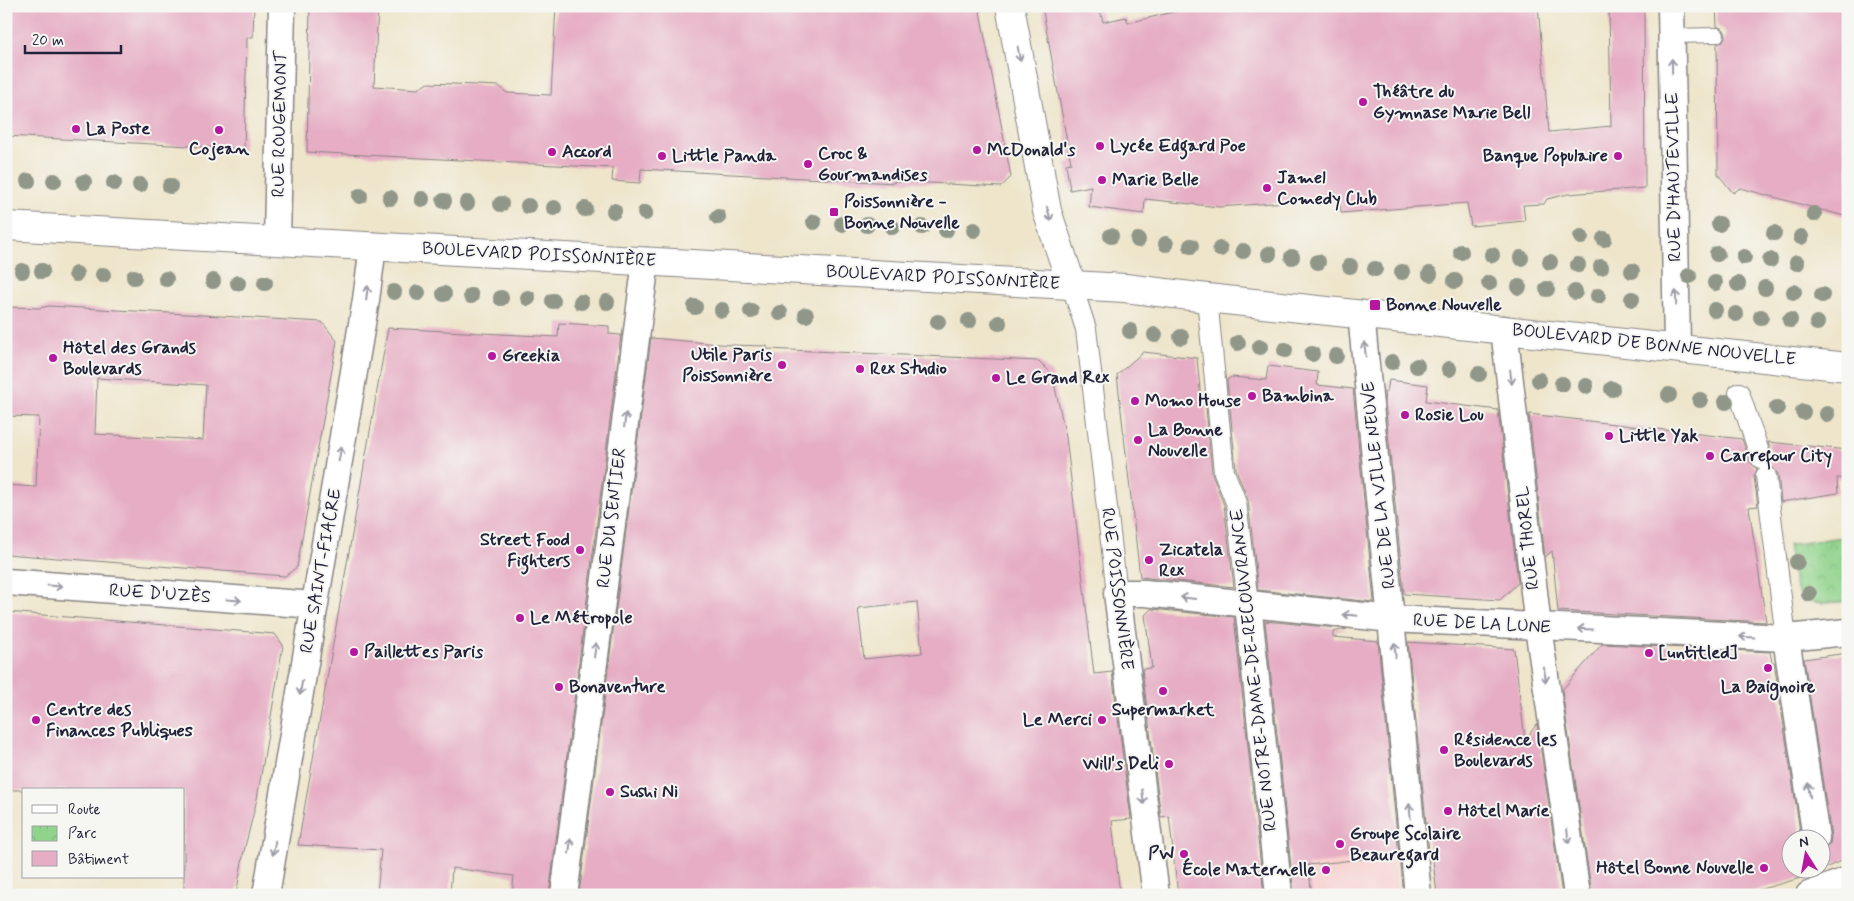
<svg xmlns="http://www.w3.org/2000/svg" width="1854" height="901" viewBox="0 0 1854 901" font-family="Mynerve,sans-serif">
  <defs>
    <pattern id="park-crowns" width="20" height="18" patternUnits="userSpaceOnUse" patternTransform="scale(1.25)"><rect width="20" height="18" fill="#90d38b"/><path d="M2 6a3 3 0 1 1 6 0M12 15a3 3 0 1 1 6 0" fill="none" stroke="#7cb579"/></pattern>
  </defs>
  <rect width="100%" height="100%" fill="#f6f6f2"/>
  <filter id="ink" filterUnits="userSpaceOnUse"><feTurbulence type="fractalNoise" baseFrequency=".02" numOctaves="2"/><feDisplacementMap in="SourceGraphic" scale="10" xChannelSelector="R" yChannelSelector="G"/><feConvolveMatrix kernelMatrix="1 2 1 2 8 2 1 2 1" color-interpolation-filters="sRGB"/></filter>
  <filter id="wash" filterUnits="userSpaceOnUse"><feTurbulence type="fractalNoise" baseFrequency=".0096" numOctaves="4" result="noise"/><feDisplacementMap in="SourceGraphic" scale="20" xChannelSelector="R" yChannelSelector="G"/><feGaussianBlur stdDeviation="1.12" result="paint"/><feColorMatrix in="noise" values="0 0 0 0 0 0 0 0 0 0 0 0 0 0 0 0 0 1.4 0 .05"/><feComposite in="paint" operator="in"/></filter>
  <g filter="url(#wash)">
    <rect width="100%" height="100%" fill="#eee5cb"/>
    <path fill="#f7d0cf" d="M1384 773 1398 895H1294L1282 789Z"/>
    <path fill="url(#park-crowns)" stroke="#597a63" d="M1848 536V601C1791 609 1796 594 1788 545Z"/>
    <g id="blocks">
      <path fill="#e6adc4" fill-rule="evenodd" d="M6 6H254L253 37H247L244 149 6 136Z
        M310 6H378L374 86 418 89 428 83 454 84 499 86 507 93 551 95 556 6H979L1011 177 1001 187 894 181V183L641 169 640 183 612 181 613 168 307 152Z
        M1042 6H1099L1103 22 1126 17 1128 23 1177 11 1176 6H1538L1549 132 1611 126 1609 6H1644L1645 188 1568 194 1547 199 1544 204 1523 205 1525 221 1471 226 1467 203 1341 213 1340 198 1219 207 1145 199 1144 214 1089 207 1091 186 1070 190 1066 164 1071 163Z
        M1716 6H1848V217L1740 188 1733 193 1718 174 1717 44 1722 42 1726 35 1724 30 1717 26Z
        M49 306 322 322 337 341 297 567 285 576 6 554V485L36 487 39 417 6 416V307L39 308ZM97 378 206 385 203 440 95 434Z
        M559 323 609 326V334L621 335 549 895H512L514 876 452 868 450 895H377L381 850 298 845 388 328 558 337Z
        M651 338 731 345 767 346V349L1039 361 1052 374 1066 437 1094 674 1112 672 1131 819 1112 821 1120 895H579ZM917 602 922 653 864 659 858 608Z
        M1143 352 1197 358 1201 400 1205 397 1212 473 1224 505 1234 587 1140 577 1117 375Z
        M1268 366 1318 372 1317 385 1353 389 1374 602 1258 590 1248 500 1236 469 1227 380 1231 377 1266 380Z
        M1389 380 1428 385 1426 401 1498 410 1518 583 1500 600 1404 594 1384 392H1387Z
        M1529 414 1742 439 1750 462 1757 469 1754 477 1758 506 1749 507 1766 622 1558 611 1552 551 1545 557Z
        M1768 442 1848 450V479L1837 478 1838 493 1781 502 1778 474 1770 465 1772 455Z
        M1151 609 1234 617 1264 895H1178L1169 816 1161 817 1142 669 1152 668 1145 615Z
        M6 612 275 634 283 645 257 799 244 851 236 895H184V790H6Z
        M1265 621 1347 629 1333 632V637L1378 641 1399 855 1308 865 1312 895H1294Z
        M1408 642 1514 649 1525 740 1537 724 1562 895H1437L1432 852H1429Z
        M1602 644 1770 652 1772 662H1774L1801 838H1792V868H1822V851L1830 844 1831 836 1804 659 1848 653V858L1804 877 1741 895H1592L1562 690Z"/>
    </g>
  </g>
  <g filter="url(#ink)">
    <use href="#blocks" fill-opacity="0" stroke="#888483" stroke-width="1"/>
    <g fill="none" stroke-linecap="round" stroke-linejoin="round">
      <defs>
        <path id="service" d="M1672 36 1717 35"/>
        <path id="pedestrian" d="M1072 286 1086 329 1117 593
          M1207 298 1224 472 1236 502 1248 604
          M1739 393 1761 458
          M1766 476 1786 638"/>
        <path id="minor" d="M1671 6 1677 347
          M277 241 282 6
          M1361 314 1418 895
          M1504 329 1538 627 1577 895
          M6 582 315 605
          M1248 604 1279 895
          M1786 638 1816 838
          M266 895 366 300 373 246
          M564 895 646 261
          M1156 895 1117 593H1145L1392 619 1786 638 1848 632
          M1809 895 1848 880"/>
        <path id="tertiary" d="M1010 6 1047 211 1072 286"/>
        <path id="primary" d="M6 226 1125 288 1207 298 1848 367"/>
      </defs>
      <use href="#service" stroke="#888483" stroke-width="16"/>
      <use href="#pedestrian" stroke="#888483" stroke-width="22"/>
      <use href="#minor" stroke="#888483" stroke-width="29"/>
      <use href="#tertiary" stroke="#888483" stroke-width="30"/>
      <use href="#primary" stroke="#888483" stroke-width="30"/>
      <use href="#service" stroke="#fff" stroke-width="14"/>
      <use href="#pedestrian" stroke="#fff" stroke-width="20"/>
      <use href="#minor" stroke="#fff" stroke-width="26"/>
      <use href="#tertiary" stroke="#fff" stroke-width="28"/>
      <use href="#primary" stroke="#fff" stroke-width="28"/>
    </g>
    <g fill="#909789">
      <circle cx="28" cy="181" r="8"/>
      <circle cx="54" cy="181" r="8"/>
      <circle cx="84" cy="182" r="8"/>
      <circle cx="114" cy="183" r="8"/>
      <circle cx="140" cy="185" r="8"/>
      <circle cx="170" cy="186" r="8"/>
      <circle cx="360" cy="196" r="8"/>
      <circle cx="390" cy="198" r="8"/>
      <circle cx="422" cy="199" r="8"/>
      <circle cx="444" cy="201" r="8"/>
      <circle cx="467" cy="203" r="8"/>
      <circle cx="501" cy="204" r="8"/>
      <circle cx="528" cy="206" r="8"/>
      <circle cx="554" cy="208" r="8"/>
      <circle cx="585" cy="209" r="8"/>
      <circle cx="614" cy="211" r="8"/>
      <circle cx="645" cy="213" r="8"/>
      <circle cx="1814" cy="214" r="8"/>
      <circle cx="718" cy="217" r="8"/>
      <circle cx="814" cy="222" r="8"/>
      <circle cx="842" cy="224" r="8"/>
      <circle cx="1719" cy="224" r="8"/>
      <circle cx="867" cy="225" r="8"/>
      <circle cx="892" cy="227" r="8"/>
      <circle cx="922" cy="227" r="8"/>
      <circle cx="946" cy="230" r="8"/>
      <circle cx="974" cy="230" r="8"/>
      <circle cx="1774" cy="233" r="8"/>
      <circle cx="1111" cy="236" r="8"/>
      <circle cx="1581" cy="237" r="8"/>
      <circle cx="1801" cy="237" r="8"/>
      <circle cx="1604" cy="239" r="8"/>
      <circle cx="1138" cy="240" r="8"/>
      <circle cx="1166" cy="244" r="8"/>
      <circle cx="1191" cy="246" r="8"/>
      <circle cx="1220" cy="249" r="8"/>
      <circle cx="1243" cy="251" r="8"/>
      <circle cx="1461" cy="252" r="8"/>
      <circle cx="1269" cy="254" r="8"/>
      <circle cx="1717" cy="254" r="8"/>
      <circle cx="1492" cy="255" r="8"/>
      <circle cx="1292" cy="257" r="8"/>
      <circle cx="1744" cy="257" r="8"/>
      <circle cx="1521" cy="258" r="8"/>
      <circle cx="1770" cy="260" r="8"/>
      <circle cx="1318" cy="262" r="8"/>
      <circle cx="1550" cy="262" r="8"/>
      <circle cx="1797" cy="263" r="8"/>
      <circle cx="1578" cy="265" r="8"/>
      <circle cx="1350" cy="266" r="8"/>
      <circle cx="1601" cy="267" r="8"/>
      <circle cx="1375" cy="269" r="8"/>
      <circle cx="22" cy="271" r="8"/>
      <circle cx="42" cy="271" r="8"/>
      <circle cx="1632" cy="271" r="8"/>
      <circle cx="1402" cy="272" r="8"/>
      <circle cx="76" cy="274" r="8"/>
      <circle cx="1430" cy="274" r="8"/>
      <circle cx="103" cy="275" r="8"/>
      <circle cx="1689" cy="276" r="8"/>
      <circle cx="134" cy="277" r="8"/>
      <circle cx="166" cy="279" r="8"/>
      <circle cx="213" cy="281" r="8"/>
      <circle cx="1455" cy="281" r="8"/>
      <circle cx="238" cy="283" r="8"/>
      <circle cx="265" cy="283" r="8"/>
      <circle cx="1489" cy="283" r="8"/>
      <circle cx="1715" cy="283" r="8"/>
      <circle cx="1738" cy="284" r="8"/>
      <circle cx="1519" cy="287" r="8"/>
      <circle cx="1765" cy="288" r="8"/>
      <circle cx="1547" cy="289" r="8"/>
      <circle cx="394" cy="292" r="8"/>
      <circle cx="1575" cy="292" r="8"/>
      <circle cx="1794" cy="292" r="8"/>
      <circle cx="418" cy="293" r="8"/>
      <circle cx="444" cy="294" r="8"/>
      <circle cx="1822" cy="295" r="8"/>
      <circle cx="471" cy="296" r="8"/>
      <circle cx="1598" cy="296" r="8"/>
      <circle cx="501" cy="298" r="8"/>
      <circle cx="528" cy="298" r="8"/>
      <circle cx="1632" cy="299" r="8"/>
      <circle cx="553" cy="301" r="8"/>
      <circle cx="581" cy="302" r="8"/>
      <circle cx="607" cy="302" r="8"/>
      <circle cx="695" cy="307" r="8"/>
      <circle cx="722" cy="310" r="8"/>
      <circle cx="1715" cy="310" r="8"/>
      <circle cx="751" cy="311" r="8"/>
      <circle cx="780" cy="313" r="8"/>
      <circle cx="1736" cy="314" r="8"/>
      <circle cx="806" cy="315" r="8"/>
      <circle cx="1761" cy="317" r="8"/>
      <circle cx="1790" cy="320" r="8"/>
      <circle cx="969" cy="321" r="8"/>
      <circle cx="938" cy="322" r="8"/>
      <circle cx="999" cy="323" r="8"/>
      <circle cx="1817" cy="323" r="8"/>
      <circle cx="1130" cy="331" r="8"/>
      <circle cx="1155" cy="335" r="8"/>
      <circle cx="1181" cy="337" r="8"/>
      <circle cx="1238" cy="343" r="8"/>
      <circle cx="1260" cy="347" r="8"/>
      <circle cx="1285" cy="350" r="8"/>
      <circle cx="1312" cy="354" r="8"/>
      <circle cx="1336" cy="356" r="8"/>
      <circle cx="1392" cy="362" r="8"/>
      <circle cx="1417" cy="366" r="8"/>
      <circle cx="1449" cy="369" r="8"/>
      <circle cx="1479" cy="374" r="8"/>
      <circle cx="1539" cy="380" r="8"/>
      <circle cx="1562" cy="384" r="8"/>
      <circle cx="1586" cy="386" r="8"/>
      <circle cx="1612" cy="389" r="8"/>
      <circle cx="1669" cy="395" r="8"/>
      <circle cx="1700" cy="400" r="8"/>
      <circle cx="1726" cy="402" r="8"/>
      <circle cx="1777" cy="408" r="8"/>
      <circle cx="1803" cy="412" r="8"/>
      <circle cx="1827" cy="414" r="8"/>
      <circle cx="1797" cy="562" r="8"/>
      <circle cx="1809" cy="594" r="8"/>
    </g>
    <defs><path id="oneway-shaft" d="M-6 0H5M1.5-3L5.5 0L1.5 3" fill="none" stroke-width="1.6" stroke-linecap="round" stroke-linejoin="round" transform="scale(1.25)"/></defs>
    <g stroke="#9c9ca7">
      <use href="#oneway-shaft" transform="translate(1019 54) rotate(80)"/>
      <use href="#oneway-shaft" transform="translate(1672 66) rotate(-91)"/>
      <use href="#oneway-shaft" transform="translate(1049 214) rotate(74)"/>
      <use href="#oneway-shaft" transform="translate(367 293) rotate(-83)"/>
      <use href="#oneway-shaft" transform="translate(1676 298) rotate(-91)"/>
      <use href="#oneway-shaft" transform="translate(1365 349) rotate(-96)"/>
      <use href="#oneway-shaft" transform="translate(1511 377) rotate(83)"/>
      <use href="#oneway-shaft" transform="translate(625 420) rotate(-83)"/>
      <use href="#oneway-shaft" transform="translate(340 454) rotate(-80)"/>
      <use href="#oneway-shaft" transform="translate(55 586) rotate(4)"/>
      <use href="#oneway-shaft" transform="translate(1188 598) rotate(-173)"/>
      <use href="#oneway-shaft" transform="translate(234 600) rotate(4)"/>
      <use href="#oneway-shaft" transform="translate(1350 615) rotate(-174)"/>
      <use href="#oneway-shaft" transform="translate(1585 629) rotate(-177)"/>
      <use href="#oneway-shaft" transform="translate(1747 637) rotate(-177)"/>
      <use href="#oneway-shaft" transform="translate(595 650) rotate(-83)"/>
      <use href="#oneway-shaft" transform="translate(1395 650) rotate(-95)"/>
      <use href="#oneway-shaft" transform="translate(1545 675) rotate(82)"/>
      <use href="#oneway-shaft" transform="translate(301 688) rotate(100)"/>
      <use href="#oneway-shaft" transform="translate(1809 790) rotate(-99)"/>
      <use href="#oneway-shaft" transform="translate(1143 797) rotate(83)"/>
      <use href="#oneway-shaft" transform="translate(1410 811) rotate(-95)"/>
      <use href="#oneway-shaft" transform="translate(1568 836) rotate(82)"/>
      <use href="#oneway-shaft" transform="translate(570 846) rotate(-83)"/>
      <use href="#oneway-shaft" transform="translate(274 848) rotate(100)"/>
    </g>
  </g>
  <g fill="#b5179e" stroke="#f6f6f2" stroke-width="2">
    <circle cx="1363" cy="102" r="5"/>
    <circle cx="76" cy="129" r="5"/>
    <circle cx="219" cy="130" r="5"/>
    <circle cx="1100" cy="146" r="5"/>
    <circle cx="977" cy="150" r="5"/>
    <circle cx="552" cy="152" r="5"/>
    <circle cx="662" cy="156" r="5"/>
    <circle cx="1618" cy="156" r="5"/>
    <circle cx="808" cy="164" r="5"/>
    <circle cx="1102" cy="180" r="5"/>
    <circle cx="1267" cy="188" r="5"/>
    <rect x="829" y="207" width="10" height="10" rx="2.5"/>
    <rect x="1369" y="299" width="12" height="12" rx="2.5"/>
    <circle cx="492" cy="356" r="5"/>
    <circle cx="53" cy="358" r="5"/>
    <circle cx="782" cy="365" r="5"/>
    <circle cx="860" cy="369" r="5"/>
    <circle cx="996" cy="378" r="5"/>
    <circle cx="1252" cy="396" r="5"/>
    <circle cx="1135" cy="401" r="5"/>
    <circle cx="1405" cy="415" r="5"/>
    <circle cx="1609" cy="436" r="5"/>
    <circle cx="1138" cy="440" r="5"/>
    <circle cx="1710" cy="456" r="5"/>
    <circle cx="580" cy="550" r="5"/>
    <circle cx="1149" cy="560" r="5"/>
    <circle cx="520" cy="618" r="5"/>
    <circle cx="354" cy="652" r="5"/>
    <circle cx="1649" cy="653" r="5"/>
    <circle cx="1768" cy="668" r="5"/>
    <circle cx="559" cy="687" r="5"/>
    <circle cx="1163" cy="691" r="5"/>
    <circle cx="36" cy="720" r="5"/>
    <circle cx="1102" cy="720" r="5"/>
    <circle cx="1444" cy="750" r="5"/>
    <circle cx="1169" cy="764" r="5"/>
    <circle cx="610" cy="792" r="5"/>
    <circle cx="1448" cy="811" r="5"/>
    <circle cx="1340" cy="844" r="5"/>
    <circle cx="1184" cy="854" r="5"/>
    <circle cx="1764" cy="868" r="5"/>
    <circle cx="1326" cy="870" r="5"/>
  </g>
  <g text-anchor="middle" dominant-baseline="central" stroke-width="4" stroke-linejoin="round" paint-order="stroke">
    <g font-size="18" font-weight="bold" fill="#22223b" stroke="#f6f6f2" text-anchor="start">
      <text x="1373" y="92">Théâtre du<tspan x="1373" dy="21">Gymnase Marie Bell</tspan></text>
      <text x="86" y="129">La Poste</text>
      <text x="1110" y="146">Lycée Edgard Poe</text>
      <text x="219" y="149" text-anchor="middle">Cojean</text>
      <text x="987" y="150">McDonald's</text>
      <text x="562" y="152">Accord</text>
      <text x="818" y="154">Croc &amp;<tspan x="818" dy="21">Gourmandises</tspan></text>
      <text x="672" y="156">Little Panda</text>
      <text x="1608" y="156" text-anchor="end">Banque Populaire</text>
      <text x="1277" y="178">Jamel<tspan x="1277" dy="21">Comedy Club</tspan></text>
      <text x="1112" y="180">Marie Belle</text>
      <text x="844" y="202">Poissonnière -<tspan x="844" dy="21">Bonne Nouvelle</tspan></text>
      <text x="1386" y="305">Bonne Nouvelle</text>
      <text x="63" y="348">Hôtel des Grands<tspan x="63" dy="21">Boulevards</tspan></text>
      <text x="772" y="355" text-anchor="end">Utile Paris<tspan x="772" dy="21">Poissonnière</tspan></text>
      <text x="502" y="356">Greekia</text>
      <text x="870" y="369">Rex Studio</text>
      <text x="1006" y="378">Le Grand Rex</text>
      <text x="1262" y="396">Bambina</text>
      <text x="1145" y="401">Momo House</text>
      <text x="1415" y="415">Rosie Lou</text>
      <text x="1148" y="430">La Bonne<tspan x="1148" dy="21">Nouvelle</tspan></text>
      <text x="1619" y="436">Little Yak</text>
      <text x="1720" y="456">Carrefour City</text>
      <text x="570" y="540" text-anchor="end">Street Food<tspan x="570" dy="21">Fighters</tspan></text>
      <text x="1159" y="550">Zicatela<tspan x="1159" dy="21">Rex</tspan></text>
      <text x="530" y="618">Le Métropole</text>
      <text x="364" y="652">Paillettes Paris</text>
      <text x="1659" y="653">[untitled]</text>
      <text x="569" y="687">Bonaventure</text>
      <text x="1768" y="687" text-anchor="middle">La Baignoire</text>
      <text x="46" y="710">Centre des<tspan x="46" dy="21">Finances Publiques</tspan></text>
      <text x="1163" y="710" text-anchor="middle">Supermarket</text>
      <text x="1092" y="720" text-anchor="end">Le Merci</text>
      <text x="1454" y="740">Résidence les<tspan x="1454" dy="21">Boulevards</tspan></text>
      <text x="1159" y="764" text-anchor="end">Will's Deli</text>
      <text x="620" y="792">Sushi Ni</text>
      <text x="1458" y="811">Hôtel Marie</text>
      <text x="1350" y="834">Groupe Scolaire<tspan x="1350" dy="21">Beauregard</tspan></text>
      <text x="1174" y="854" text-anchor="end">PW</text>
      <text x="1754" y="868" text-anchor="end">Hôtel Bonne Nouvelle</text>
      <text x="1316" y="870" text-anchor="end">École Maternelle</text>
    </g>
    <g font-size="18" fill="#22223b" stroke="#f6f6f2">
      <text transform="translate(280 124) rotate(-89)">RUE ROUGEMONT</text>
      <text transform="translate(1674 177) rotate(-91)">RUE D'HAUTEVILLE</text>
      <text transform="translate(539 255) rotate(3)">BOULEVARD POISSONNIÈRE</text>
      <text transform="translate(943 278) rotate(3)">BOULEVARD POISSONNIÈRE</text>
      <text transform="translate(1654 345) rotate(6)">BOULEVARD DE BONNE NOUVELLE</text>
      <text transform="translate(1379 485) rotate(-96)">RUE DE LA VILLE NEUVE</text>
      <text transform="translate(612 518) rotate(-83)">RUE DU SENTIER</text>
      <text transform="translate(1528 538) rotate(-96)">RUE THOREL</text>
      <text transform="translate(321 571) rotate(-80)">RUE SAINT-FIACRE</text>
      <text transform="translate(1117 589) rotate(83)">RUE POISSONNIÈRE</text>
      <text transform="translate(160 594) rotate(4)">RUE D'UZÈS</text>
      <text transform="translate(1482 624) rotate(3)">RUE DE LA LUNE</text>
      <text transform="translate(1254 670) rotate(-96)">RUE NOTRE-DAME-DE-RECOUVRANCE</text>
    </g>
  </g>
  <rect width="1854" height="901" fill="none" stroke="#f6f6f2" stroke-width="25"/>
  <rect x="22" y="788" width="162" height="90" fill="#f6f6f2" stroke="#a1a1a9"/>
  <rect x="32" y="805" width="25" height="8" fill="#ffffff" stroke="#a1a1a9"/>
  <text x="68" y="814" font-size="15" fill="#22223b">Route</text>
  <rect x="32" y="826" width="25" height="15" fill="url(#park-crowns)" stroke="#a1a1a9"/>
  <text x="68" y="838" font-size="15" fill="#22223b">Parc</text>
  <rect x="32" y="851" width="25" height="15" fill="#e6adc4" stroke="#a1a1a9"/>
  <text x="68" y="864" font-size="15" fill="#22223b">Bâtiment</text>
  <g transform="translate(1806 854) rotate(349)"><circle r="24" fill="#f6f6f2" stroke="#a1a1a9"/>
  <path d="M0-4L9 19L0 12L-9 19Z" fill="#b5179e"/>
  <text y="-8" font-size="14" font-weight="bold" text-anchor="middle" fill="#22223b">N</text>
  </g>
  <path d="M25 45v8h96v-8" fill="none" stroke="#22223b" stroke-width="2.5"/>
  <text x="32" y="45" font-size="15" fill="#22223b" stroke="#f6f6f2" stroke-width="4" paint-order="stroke">20 m</text>
</svg>
